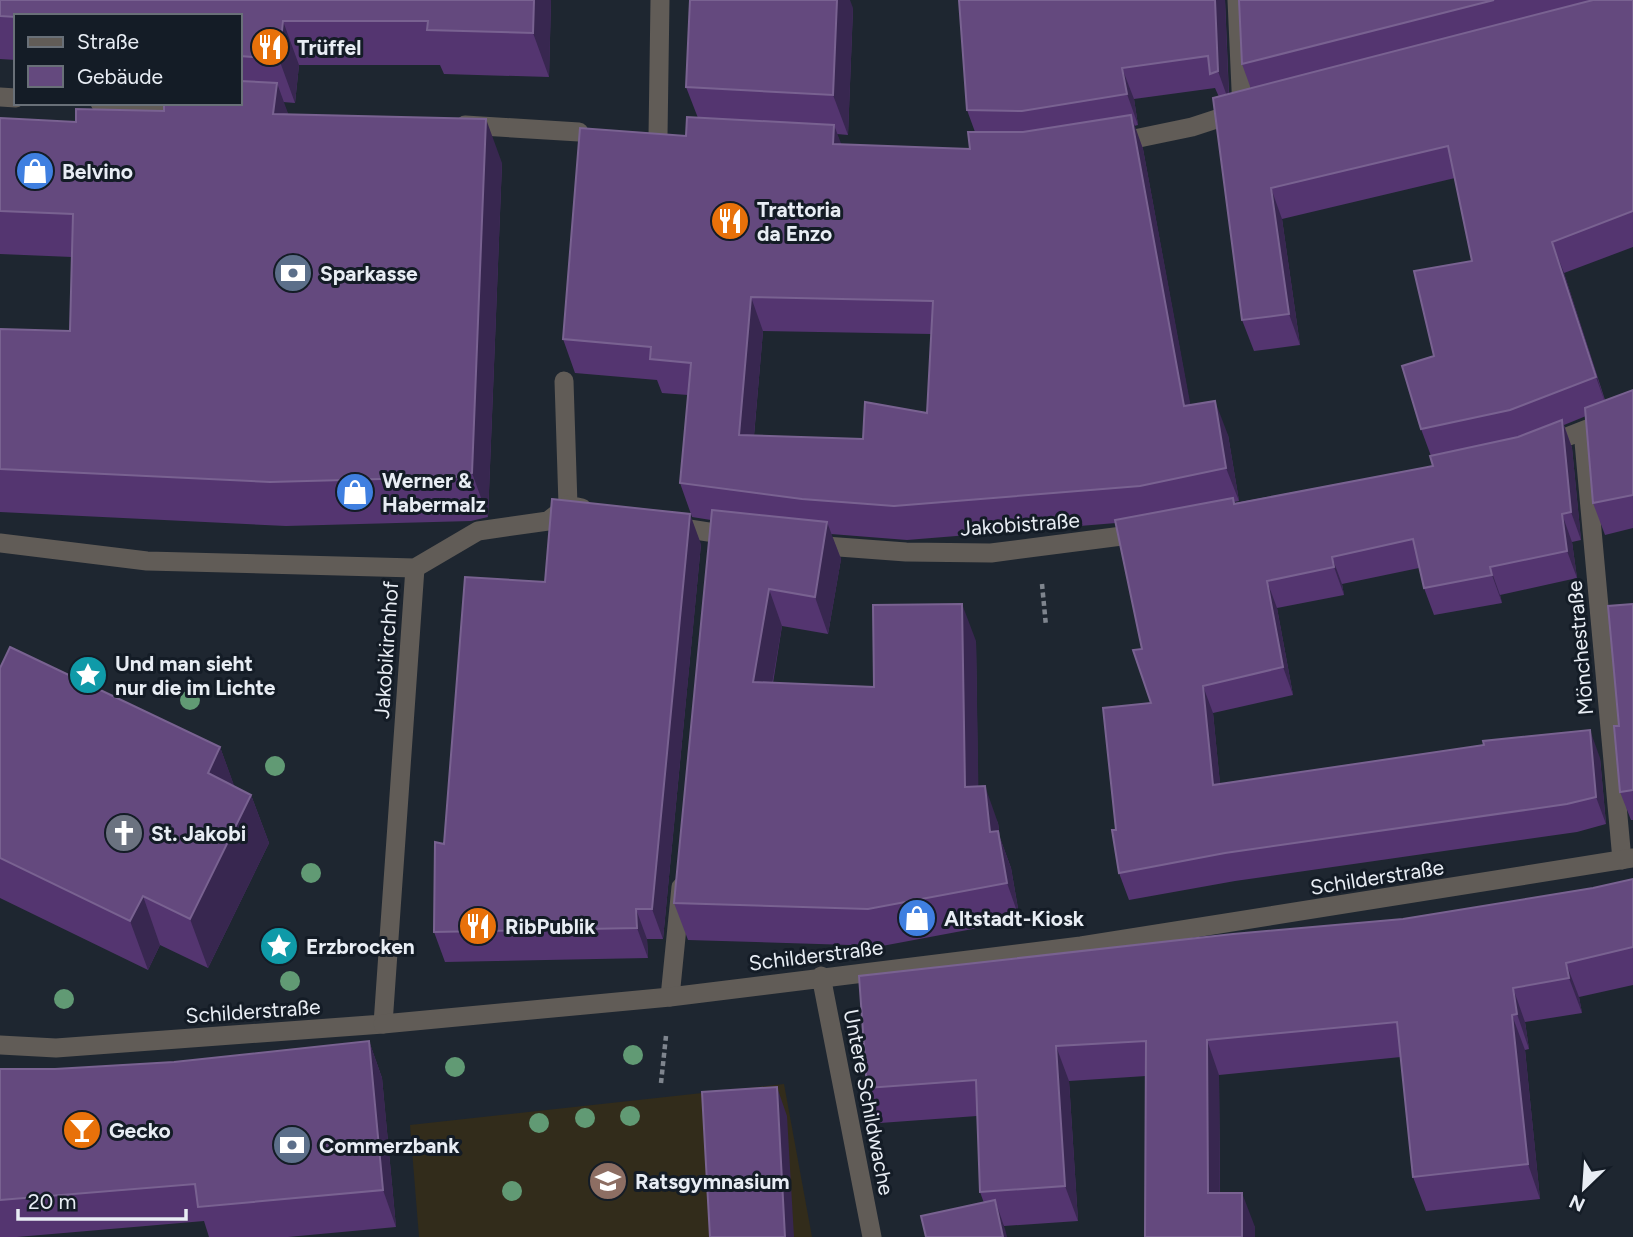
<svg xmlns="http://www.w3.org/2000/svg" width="1633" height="1237" viewBox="0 0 1633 1237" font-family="Figtree,sans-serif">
  <rect width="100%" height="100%" fill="#1e2630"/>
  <path fill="#322c1b" d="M784 1084 812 1237H419L410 1125Z"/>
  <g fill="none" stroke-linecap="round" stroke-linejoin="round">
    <path stroke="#7f858e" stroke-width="4.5" stroke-dasharray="5 3.5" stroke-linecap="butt" d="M1042 584 1046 626
      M661 1083 666 1036"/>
    <path stroke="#615c57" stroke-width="19" d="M564 381 568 505 582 508
      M1583 431 1622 860
      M1546 445 1633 411
      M670 526 734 536
      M812 545 906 552 991 553 1145 533
      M670 997 681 887"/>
    <path stroke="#615c57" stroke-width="19" d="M0 97 16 98
      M100 103 190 109
      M465 125 579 132
      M658 136 660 0
      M0 543 147 561 415 568 383 1024 56 1048 0 1045
      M415 568 478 531 548 521 568 505"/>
    <path stroke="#615c57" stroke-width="19" d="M1237 0 1242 111
      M1115 143 1192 127 1241 111
      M821 976 872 1237
      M383 1024 670 997 1081 946 1633 858"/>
  </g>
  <g fill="#619a74">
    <circle cx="190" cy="700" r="10"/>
    <circle cx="275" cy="766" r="10"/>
    <circle cx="311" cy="873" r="10"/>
    <circle cx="290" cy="981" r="10"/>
    <circle cx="64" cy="999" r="10"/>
    <circle cx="633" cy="1055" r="10"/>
    <circle cx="455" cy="1067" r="10"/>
    <circle cx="630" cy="1116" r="10"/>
    <circle cx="585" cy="1118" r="10"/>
    <circle cx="539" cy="1123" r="10"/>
    <circle cx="512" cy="1191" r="10"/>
  </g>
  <path fill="#543570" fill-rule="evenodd" d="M0 0H551L549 77 444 74 440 65H299L295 103 283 102 288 114 502 163 488 517 471 521 286 526 0 512V329L70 331 72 257 0 254V118L76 122 240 103V16H16V60L0 59Z
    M1225 0 1229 94 1251 89 1242 64 1239 0H1633V247L1564 273 1605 400 1633 390V528L1605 535 1593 503 1586 416 1564 425 1572 448 1581 540 1572 542 1577 578 1500 595 1502 603 1434 615 1424 588 1419 568 1342 584 1344 595 1277 608 1293 695 1213 713 1220 784 1600 758 1606 824 1577 832 1235 881 1129 900 1119 873 1116 830 1151 703 1142 649 1116 523 907 540 831 534 841 559 828 634 782 626 773 683 874 687 976 641 978 786 998 823 1000 838 1011 868 1020 920 882 946 688 940 674 903 711 520 692 517 680 483 688 395 662 393 657 380 575 373 563 339 698 118 686 87 853 8 848 135 837 134 841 145 970 149 975 132 967 110ZM1215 88 1219 97 1242 320 1254 351 1300 345 1282 219 1455 178 1472 261 1434 356 1421 429 1431 456 1433 466 1235 503 1234 502 1239 501 1228 435 1190 405 1143 149 1134 126 1138 125 1134 99ZM763 331 931 334 927 413 863 439 754 436Z
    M701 544 663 939H647L648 958 445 962 434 932 545 582Z
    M1633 604V820H1631L1620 792 1619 726Z
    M0 668 220 747 234 786 251 795 269 843 208 968 160 945 148 970 0 898Z
    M1633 879V985L1579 997 1582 1013 1525 1022 1529 1049 1525 1050 1540 1199 1426 1211 1413 1177 1401 1057 1219 1075 1220 1193 1255 1227V1237H1145L1146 1076 1069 1081 1078 1221 1004 1226 984 1203 980 1192 977 1116 880 1123 867 1088 1403 919 1593 888Z
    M369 1041 382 1078 396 1227 288 1237H209L204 1221 17 1237H0V1069H55L174 1062Z"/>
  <path fill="#382750" d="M534 0H551L549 77 533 33Z
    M837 0H850L853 8 848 135 833 95Z
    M1215 0H1225L1229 102 1218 71Z
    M283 21 299 65 295 103 279 59Z
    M1122 68 1134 99 1138 125 1127 94Z
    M277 83 293 127 273 114Z
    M1131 115 1143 149 1197 440 1184 406Z
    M486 119 502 163 488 517 472 473Z
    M834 125 847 159 833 144Z
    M1271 188 1282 219 1300 345 1289 314Z
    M1552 242 1564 273 1607 408 1596 377Z
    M751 297 763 331 751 469 739 435Z
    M1215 401 1228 435 1239 501 1226 468Z
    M1562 420 1572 448 1581 540 1571 512Z
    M690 514 701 544 663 939 652 909Z
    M1562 514 1572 542 1577 578 1567 551Z
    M827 522 841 559 828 634 815 597Z
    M1332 557 1342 584 1344 595 1334 567Z
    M1490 567 1500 595 1502 603 1492 575Z
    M1267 581 1277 608 1293 695 1283 667Z
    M769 589 782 626 766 719 753 682Z
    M962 604 976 641 979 824 965 787Z
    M1203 686 1213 713 1223 813 1213 785Z
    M1590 730 1600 758 1606 824 1596 797Z
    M220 747 238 796 208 773Z
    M985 786 998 823 1000 838 1011 868 1020 920 1007 883 990 832Z
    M251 795 269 843 208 968 190 919Z
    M143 896 160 945 148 970 130 921Z
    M636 909 647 939 648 958 637 928Z
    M1566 963 1579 997 1582 1013 1569 978Z
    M1513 988 1525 1022 1529 1049 1517 1014Z
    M1512 1015 1525 1050 1540 1199 1528 1164Z
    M1207 1040 1219 1075 1220 1227 1208 1193Z
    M369 1041 382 1078 396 1227 383 1190Z
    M1056 1046 1069 1081 1078 1221 1065 1186Z
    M777 1087 787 1116 794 1237H785Z
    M1242 1193 1255 1227V1237H1242Z
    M995 1200 1005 1229 1007 1237H1003Z"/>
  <path fill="#64497e" stroke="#796291" stroke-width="2" fill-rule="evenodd" d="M0 0H534L533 33 427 30 428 21H283L279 59 240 56V16H16V17L0 16Z
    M690 0H837L833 95 686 87Z
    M959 0H1215L1218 71 1210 74 1208 56 1122 68 1127 94 1022 111 967 110Z
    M1239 0H1494L1242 64Z
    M1593 0H1633V211L1552 242 1596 377 1510 410 1421 429 1402 366 1434 356 1414 271 1472 261 1448 146 1271 188 1289 314 1242 320 1213 98Z
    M240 81 277 83 273 114 486 119 472 473 455 477 270 482 0 469V329L70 331 73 214 0 211V118L76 122V109L164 111V103H240Z
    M1131 115 1184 406 1215 401 1226 468 1140 486 894 506 802 499 680 483 691 363 650 359 651 347 563 339 580 128 686 136 687 117 834 125 833 144 970 149 968 132H1023ZM751 297 933 301 927 413 865 402 863 439 739 435Z
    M1633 390V495L1593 503 1585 408Z
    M1562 420 1571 512 1562 514 1567 551 1490 567 1492 575 1424 588 1413 539 1332 557 1334 567 1267 581 1283 667 1203 686 1213 785 1484 745 1483 741 1590 730 1596 797 1567 804 1225 853 1119 873 1112 830H1116L1103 708 1151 703 1133 650 1142 649 1115 520 1233 498 1234 504 1433 466 1430 456 1518 437Z
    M552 499 690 514 652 909H636L637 928 434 932 435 842 444 844 465 577 545 582Z
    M712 510 827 522 815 597 769 589 753 682 874 687 873 605 962 604 965 787 985 786 990 832 998 831 1007 883 868 909 674 903Z
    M1633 604V790L1620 792 1614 726H1619L1608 606Z
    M10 647 220 747 208 773 251 795 190 919 143 896 130 921 0 858V668Z
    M1633 879V947L1566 963 1569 978 1513 988 1517 1014 1512 1015 1528 1164 1413 1177 1397 1022 1207 1040 1208 1193H1242V1237H1145L1146 1041 1056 1046 1065 1186 980 1192 976 1080 867 1088 859 976 1233 934 1403 919 1593 888Z
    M369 1041 383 1190 198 1207 195 1184 0 1200V1069H55L174 1062Z
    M777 1087 785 1237H710L702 1092Z
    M995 1200 1003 1237H926L921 1216Z"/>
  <defs>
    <symbol id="restaurant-disc" viewBox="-11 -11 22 22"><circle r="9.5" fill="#e8710a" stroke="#141c26"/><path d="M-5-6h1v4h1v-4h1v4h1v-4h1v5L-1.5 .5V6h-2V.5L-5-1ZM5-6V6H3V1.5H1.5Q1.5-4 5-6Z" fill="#fff"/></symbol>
    <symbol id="shop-disc" viewBox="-11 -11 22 22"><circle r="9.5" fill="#3f7fe0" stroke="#141c26"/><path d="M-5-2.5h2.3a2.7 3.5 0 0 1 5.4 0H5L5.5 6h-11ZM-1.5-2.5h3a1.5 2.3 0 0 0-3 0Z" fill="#fff"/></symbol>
    <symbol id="bank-disc" viewBox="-11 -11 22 22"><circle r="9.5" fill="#5c6f8a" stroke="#141c26"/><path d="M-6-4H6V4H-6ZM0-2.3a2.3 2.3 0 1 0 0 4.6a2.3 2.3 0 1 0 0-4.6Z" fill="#fff"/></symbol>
    <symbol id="sight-disc" viewBox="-11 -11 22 22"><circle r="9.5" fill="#0f9aa8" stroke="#141c26"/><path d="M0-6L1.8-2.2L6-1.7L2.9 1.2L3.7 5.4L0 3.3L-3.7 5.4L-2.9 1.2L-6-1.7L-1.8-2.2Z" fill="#fff"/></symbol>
    <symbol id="church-disc" viewBox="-11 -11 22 22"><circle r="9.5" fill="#6b7280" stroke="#141c26"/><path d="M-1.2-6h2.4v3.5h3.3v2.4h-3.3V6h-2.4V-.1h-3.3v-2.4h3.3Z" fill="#fff"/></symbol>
    <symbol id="bar-disc" viewBox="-11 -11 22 22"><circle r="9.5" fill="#e8710a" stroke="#141c26"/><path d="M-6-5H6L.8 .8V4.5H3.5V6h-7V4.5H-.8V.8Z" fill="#fff"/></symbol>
    <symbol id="school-disc" viewBox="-11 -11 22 22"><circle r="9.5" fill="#8d6e63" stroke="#141c26"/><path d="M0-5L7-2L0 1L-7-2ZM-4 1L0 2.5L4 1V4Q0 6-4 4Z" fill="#fff"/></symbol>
  </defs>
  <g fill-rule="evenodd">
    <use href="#restaurant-disc" x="248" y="25" width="44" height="44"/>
    <use href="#shop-disc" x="13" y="149" width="44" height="44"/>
    <use href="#restaurant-disc" x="708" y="199" width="44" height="44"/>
    <use href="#bank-disc" x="271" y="251" width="44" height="44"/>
    <use href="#shop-disc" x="333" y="470" width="44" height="44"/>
    <use href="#sight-disc" x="66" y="653" width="44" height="44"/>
    <use href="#church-disc" x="102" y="811" width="44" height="44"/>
    <use href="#shop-disc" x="895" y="896" width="44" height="44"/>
    <use href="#restaurant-disc" x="456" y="904" width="44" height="44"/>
    <use href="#sight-disc" x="257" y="924" width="44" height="44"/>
    <use href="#bar-disc" x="60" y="1108" width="44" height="44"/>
    <use href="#bank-disc" x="270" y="1123" width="44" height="44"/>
    <use href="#school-disc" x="586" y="1159" width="44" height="44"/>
  </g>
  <g text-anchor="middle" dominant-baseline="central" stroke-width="6" stroke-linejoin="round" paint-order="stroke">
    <g font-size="21" font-weight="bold" fill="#e8edf4" stroke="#141c26" text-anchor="start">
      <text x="297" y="47">Trüffel</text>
      <text x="62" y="171">Belvino</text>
      <text x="757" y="209">Trattoria<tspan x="757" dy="24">da Enzo</tspan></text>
      <text x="320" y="273">Sparkasse</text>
      <text x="382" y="480">Werner &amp;<tspan x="382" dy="24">Habermalz</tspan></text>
      <text x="115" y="663">Und man sieht<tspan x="115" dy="24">nur die im Lichte</tspan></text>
      <text x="151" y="833">St. Jakobi</text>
      <text x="944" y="918">Altstadt-Kiosk</text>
      <text x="505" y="926">RibPublik</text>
      <text x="306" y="946">Erzbrocken</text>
      <text x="109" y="1130">Gecko</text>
      <text x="319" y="1145">Commerzbank</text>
      <text x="635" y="1181">Ratsgymnasium</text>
    </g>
    <g font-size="21" fill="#e8edf4" stroke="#141c26">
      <text transform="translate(1020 524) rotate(-4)">Jakobistraße</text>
      <text transform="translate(1580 648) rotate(-95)">Mönchestraße</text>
      <text transform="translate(386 650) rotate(-86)">Jakobikirchhof</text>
      <text transform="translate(1377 877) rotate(-9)">Schilderstraße</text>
      <text transform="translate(816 955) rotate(-7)">Schilderstraße</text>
      <text transform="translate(253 1011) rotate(-4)">Schilderstraße</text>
      <text transform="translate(869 1102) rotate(79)">Untere Schildwache</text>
    </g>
  </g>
  <rect x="14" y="14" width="228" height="91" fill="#141c26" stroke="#697078" stroke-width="2"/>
  <rect x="28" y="37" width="35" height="10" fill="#615c57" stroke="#697078" stroke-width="2"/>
  <text x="77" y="49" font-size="21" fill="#e8edf4">Straße</text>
  <rect x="28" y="66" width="35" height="21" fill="#64497e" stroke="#697078" stroke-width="2"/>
  <text x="77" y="84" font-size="21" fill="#e8edf4">Gebäude</text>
  <g transform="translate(1584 1188) rotate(205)" stroke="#141c26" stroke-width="5" paint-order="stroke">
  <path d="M0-5L12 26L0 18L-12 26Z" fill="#e8edf4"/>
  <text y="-10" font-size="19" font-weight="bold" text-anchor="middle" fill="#e8edf4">N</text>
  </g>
  <path d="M18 1209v10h168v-10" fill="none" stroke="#e8edf4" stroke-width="3.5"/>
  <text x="28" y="1209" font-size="21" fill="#e8edf4" stroke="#141c26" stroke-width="5" paint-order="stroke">20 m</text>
</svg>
